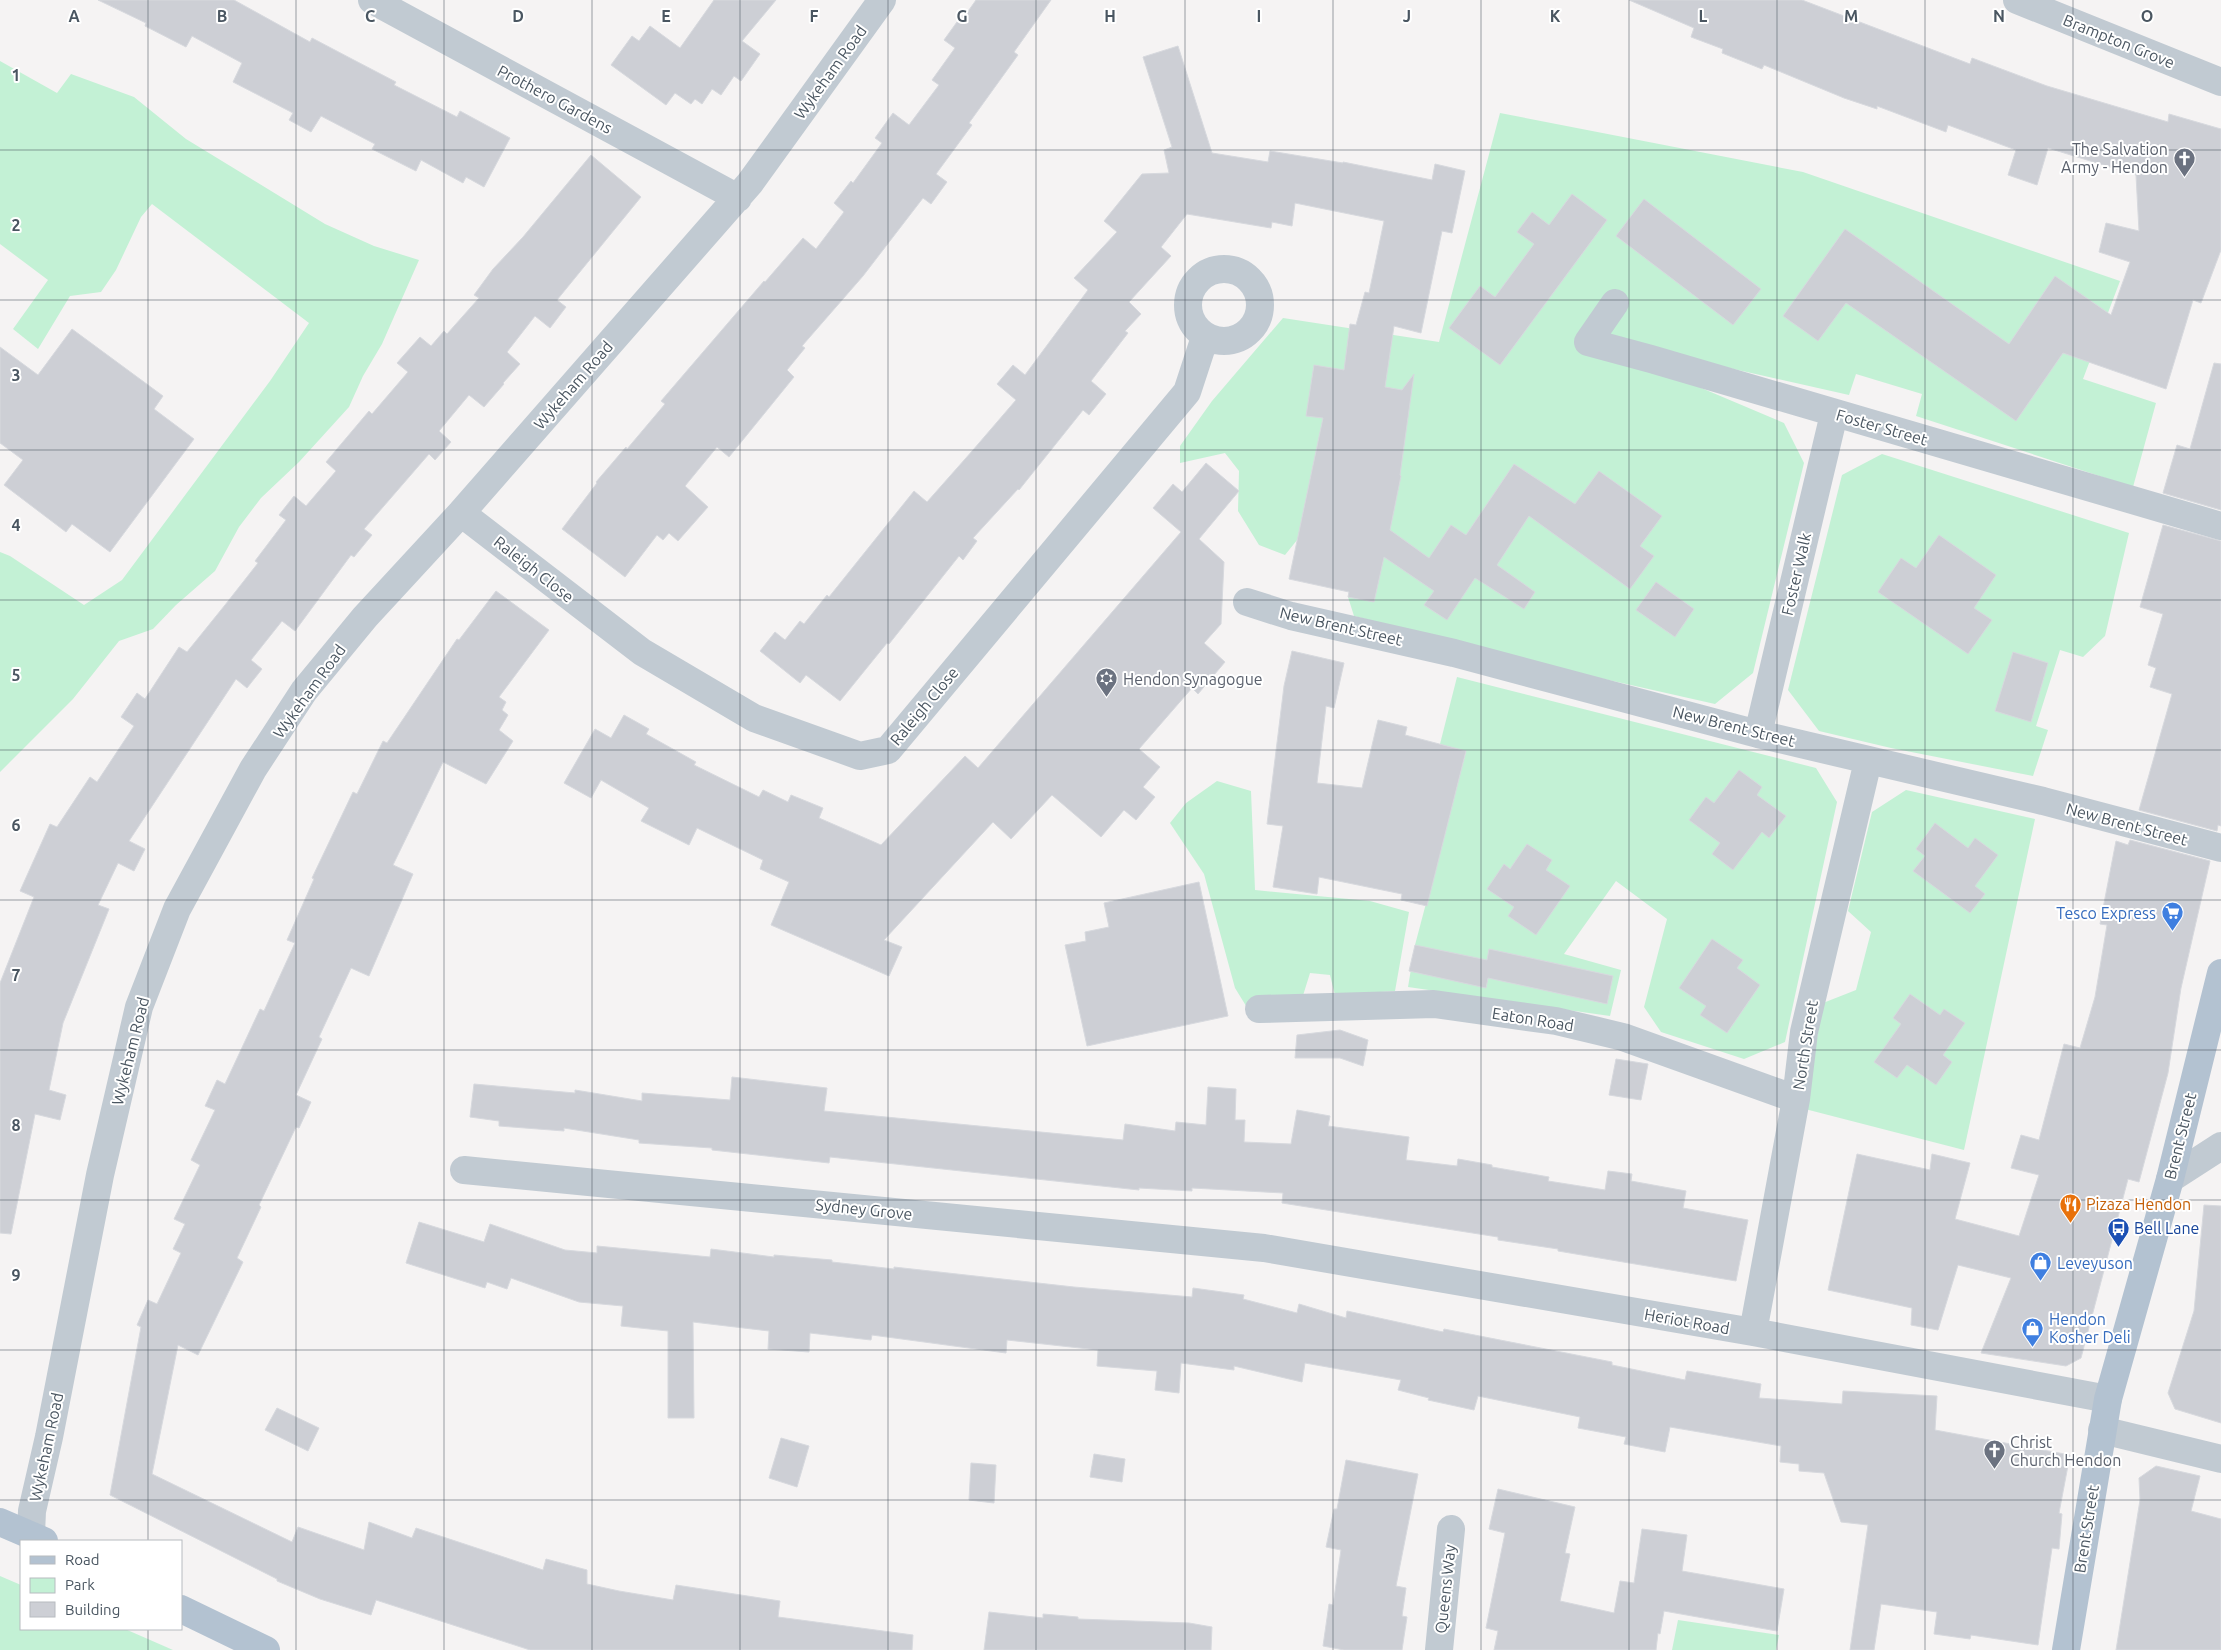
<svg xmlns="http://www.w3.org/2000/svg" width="2221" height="1650" viewBox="0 0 2221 1650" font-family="Ubuntu,sans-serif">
  <rect width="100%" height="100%" fill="#f5f3f3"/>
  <path fill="#c3f1d5" d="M0 61 57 93 71 74 134 97 186 139 325 224 374 246 419 260 382 344 363 376 349 407 299 462 261 498 239 527 215 571 176 605 153 629 119 641 73 699 0 772V552L10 556 84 605 122 580 270 381 309 323 152 204 141 217 116 270 101 292 70 296 38 349 13 329 48 280 0 244Z
    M1500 113 1803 172 2120 281 2083 379 2156 403 2133 487 1916 416 1922 394 1856 374 1849 395 1707 363 1699 387 1784 423 1804 463 1753 673 1715 704 1573 672 1354 616 1348 597 1375 470 1310 524 1285 555 1259 545 1238 511 1239 471 1225 453 1180 463V446L1212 401 1283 318 1439 342Z
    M1882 454 2129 533 2105 636 2083 657 2060 650 2036 726 2048 730 2033 776 1891 748 1819 731 1788 690 1842 475Z
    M1457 677 1816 768 1837 802 1785 1042 1744 1059 1661 1032 1644 1007 1667 919 1616 881 1564 954 1621 970 1610 1016 1408 987 1415 945 1466 752 1440 744Z
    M1217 781 1251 791 1255 890 1370 901 1409 912 1395 991 1335 995 1330 975 1310 973 1301 1002 1271 1018 1256 1022 1235 988 1204 874 1170 823 1186 803Z
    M1906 790 2035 819 1964 1150 1805 1109 1823 1003 1856 990 1871 932 1848 911 1872 812Z
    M0 1576 21 1585V1629H125L173 1650H0Z
    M1678 1620 1779 1635 1776 1650H1672Z"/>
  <path fill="#cdcfd5" stroke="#d7d9de" d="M98 0H234L310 42 312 38 350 58 396 82 394 85 457 117 460 111 510 138 484 187 466 177 463 183 421 160 416 171 372 149 375 144 321 116 311 132 289 120 293 113 233 82 242 63 192 36 186 47 145 26 146 23Z
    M714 0H776L742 41 760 54 741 81 734 76 721 95 712 89 702 104 695 99 691 104 675 93 666 105 611 65 632 36 639 41 650 26 680 48Z
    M976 0H1051L1014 52 1018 55 969 123 972 125 936 174 947 182 931 204 923 198 863 276 802 346 805 348 787 370 794 377 729 457 717 447 685 486 708 507 678 541 669 533 663 540 657 535 625 577 562 529 597 483 596 482 626 447 627 449 665 404 661 401 764 281 765 282 803 238 816 249 844 212 834 203 851 181 853 183 882 143 875 138 893 113 909 125 939 85 932 80 955 48 944 40 962 15 964 17Z
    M1629 0H1802L1970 64 1972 58 2047 86 2168 122 2169 114 2221 129V250L2201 303 2193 300 2166 389 2063 353 2016 421 1846 303 1818 341 1807 333 1783 316 1845 229 2009 344 2055 276 2111 315 2130 262 2099 252 2106 223 2139 231 2136 175 2048 148 2037 185 2008 175 2016 150 1948 125 1946 132 1877 106V109L1844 98 1764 65 1762 69 1722 53 1723 49 1691 37 1694 28Z
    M1178 46 1212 153 1268 162 1270 151 1343 163V162L1432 180 1435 164 1465 171 1452 233 1442 231 1421 333 1394 326 1385 387 1402 390 1414 374 1400 475 1401 476 1390 530 1429 558 1451 525 1466 535 1514 464 1575 504 1599 471 1662 516 1640 546 1654 556 1630 589 1529 516 1497 565 1535 592 1524 609 1475 578 1447 620 1424 605 1434 591 1384 557 1374 602 1348 597 1349 592 1289 579 1323 418 1306 416 1314 365 1344 370 1350 324 1356 325 1365 292 1369 293 1384 221 1295 203 1292 226 1272 222 1271 228 1187 214 1161 247 1171 256 1129 302 1141 314 1125 331 1128 333 1091 381 1106 394 1089 415 1083 410 1019 490 1018 489 973 538 977 541 963 560 959 556 889 644 887 643 840 701 806 675 800 683 760 651 775 632 785 640 800 621 804 624 827 595 829 597 914 491 927 502 973 450 1016 400 997 384 1013 365 1025 375 1088 290 1074 278 1117 232 1104 221 1142 174 1169 173 1164 150 1172 147 1143 57Z
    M591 155 641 197 557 300 566 307 550 328 535 316 507 352 520 364 503 383 504 384 484 407 469 395 439 431 451 442 435 460 429 454 364 529 372 535 354 557 351 555 295 631 282 621 251 660 262 669 247 688 236 679 129 841 145 849 134 871 118 863 98 905 109 909 63 1023 49 1090 66 1095 60 1120 35 1114 11 1234 0 1233V983L34 897 20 891 50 824 57 827 90 777 97 782 134 726 121 717 137 693 145 699 179 647 187 652 225 605 258 563 255 561 286 520 279 515 294 496 306 506 336 471 326 462 369 411 372 414 408 372 397 363 420 337 431 346 444 331 447 334 479 298 474 295 493 269 523 237Z
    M1572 194 1607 220 1500 365 1449 328 1480 286 1495 297 1534 244 1517 232 1532 212 1549 225Z
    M1644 199 1761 289 1733 325 1616 236Z
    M72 329 163 396 154 409 194 439 110 552 72 524 66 532 4 485 23 460 0 443V347L38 375Z
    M2214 363 2221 364V510L2163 493 2177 445 2190 449Z
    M1206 463 1239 491 1199 539 1224 562 1221 624 1204 643 1225 662 1198 694 1192 688 1139 749 1160 767 1143 787 1155 797 1136 820 1124 810 1101 837 1052 795 1011 839 993 822 884 940 902 947 889 976 771 925 789 882 760 869 763 860 697 828 689 845 641 821 649 808 601 780 591 798 564 783 595 729 611 738 624 715 649 729 646 734 696 762 694 765 759 797 763 790 788 802 791 795 823 808 819 818 881 845 965 756 978 768 1181 532 1153 508 1173 484 1182 492Z
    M2163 525 2221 541V826L2218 825 2217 831 2139 810 2172 694 2150 687 2156 668 2148 665 2163 614 2140 607Z
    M1939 535 1996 575 1974 608 1992 620 1968 654 1878 592 1901 558 1916 568Z
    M1656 582 1694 609 1675 637 1636 610Z
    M496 591 549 630 499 697 506 702 502 710 508 715 499 730 513 741 486 784 443 762 393 865 413 874 369 976 351 968 319 1037 322 1039 296 1095 311 1102 299 1128 296 1127 259 1205 261 1207 237 1258 243 1262 198 1355 178 1345 152 1474 292 1542 298 1527 364 1550 369 1522 412 1538 416 1528 543 1570 546 1559 587 1570V1584L619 1591 673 1600 676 1585 780 1601 778 1617 913 1635 912 1650H530L376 1600 371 1615 320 1599 277 1581V1579L110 1495 141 1327 137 1325 148 1300 157 1304 181 1253 173 1249 185 1224 174 1219 200 1165 191 1160 215 1110 205 1106 217 1080 225 1084 260 1009 264 1011 295 943 287 940 314 879 312 878 353 792 357 794 383 741 387 743 457 639 459 640Z
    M1292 651 1344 663 1334 708 1326 706 1317 783 1362 788 1378 720 1407 727 1405 735 1466 751 1427 906 1401 900 1402 894 1319 877 1317 894 1273 887 1283 826 1267 824 1284 686Z
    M2013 652 2048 663 2031 722 1995 711Z
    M1739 770 1762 787 1757 795 1786 816 1769 838 1762 832 1733 870 1712 854 1720 843 1689 820 1706 797 1714 803Z
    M1935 823 1968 848 1975 838 1998 855 1975 886 1985 894 1970 913 1913 871 1925 856 1916 849Z
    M2130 840 2210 861 2181 988 2168 1073 2139 1182 2128 1179 2081 1358 2066 1366 1981 1353 2011 1278 1958 1265 1938 1330 1911 1325 1912 1308 1828 1290 1857 1154 1930 1170 1932 1154 1970 1163 1955 1219 2019 1236 2039 1175 2011 1168 2021 1135 2039 1140 2064 1044 2080 1048 2095 997 2107 925 2100 924 2116 841 2128 845Z
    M1527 844 1552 860 1546 870 1570 886 1536 935 1508 916 1514 907 1487 889 1504 864 1510 869Z
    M1199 882 1228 1016 1087 1046 1065 945 1086 941 1085 932 1109 927 1104 903Z
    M1712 939 1743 960 1737 968 1760 985 1727 1033 1700 1015 1706 1006 1679 988Z
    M1415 945 1487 960 1489 949 1613 976 1607 1004 1488 978 1486 988 1409 971Z
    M1910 994 1940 1015 1944 1009 1965 1023 1943 1055 1952 1062 1936 1085 1907 1065 1897 1078 1874 1062 1901 1024 1893 1018Z
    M1340 1030 1368 1040 1363 1066 1340 1058H1295L1297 1035Z
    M1616 1059 1648 1064 1641 1100 1609 1095Z
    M732 1077 827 1088 824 1111 1123 1140 1125 1124 1175 1131 1176 1122 1206 1125 1208 1087 1236 1089 1235 1120H1245L1244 1142 1291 1144 1297 1110 1330 1116 1328 1126 1409 1137 1406 1160 1457 1166 1458 1159 1492 1165V1167L1549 1177 1548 1181 1605 1190 1608 1171 1632 1174 1631 1181 1686 1191 1683 1208 1748 1220 1736 1281 1558 1251V1249L1498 1240V1237L1282 1203 1283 1193 1192 1188V1191L1139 1188V1190L830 1157 829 1163 712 1150V1148L639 1143V1140L564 1128V1131L499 1126V1121L470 1117 474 1084 575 1093V1090L642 1101V1093L730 1100Z
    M2204 1205 2221 1206V1423L2175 1409 2168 1393 2194 1311Z
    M419 1222 484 1242 490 1224 565 1250 597 1253V1246L710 1257 711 1249 774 1257V1255L832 1260V1262L894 1269V1267L1074 1287 1192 1297 1193 1288 1244 1295 1243 1299 1297 1313 1299 1304 1346 1318 1347 1311 1443 1332 1444 1329 1612 1362V1365L1685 1380 1687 1371 1761 1384 1759 1398 1842 1404 1843 1391 1937 1396 1935 1430 2070 1455 2059 1513 2062 1514 2059 1549 2052 1548 2038 1645 1971 1635 1970 1639 1934 1634 1937 1612 1881 1604 1874 1650H1850L1868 1525 1841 1522 1824 1473 1799 1471V1464L1780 1462 1781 1446 1670 1427 1665 1452 1624 1444 1626 1437 1578 1428 1580 1417 1478 1396 1474 1410 1428 1400 1429 1398 1398 1390 1401 1380 1305 1363 1302 1382 1234 1366V1370L1181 1363 1179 1393 1155 1390 1157 1371 1097 1366 1098 1350 1007 1340 1006 1353 872 1335 871 1340 810 1333 809 1352 768 1349 769 1331 693 1322 694 1418H668V1331L621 1326 623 1306 579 1302 511 1278 507 1289 487 1282 485 1288 406 1263Z
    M277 1408 319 1428 308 1451 265 1430Z
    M781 1438 809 1446 797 1487 769 1478Z
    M1094 1454 1125 1459 1122 1482 1090 1477Z
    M1346 1460 1418 1474 1396 1586 1406 1588 1402 1616 1407 1617 1402 1650H1344L1323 1646 1329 1604 1333 1605 1341 1550 1326 1547 1334 1509H1337Z
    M971 1463 996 1465 994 1503 969 1500Z
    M2156 1466 2200 1476 2191 1511 2221 1519V1650H2116L2140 1500 2139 1478Z
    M1498 1489 1575 1507 1565 1553 1570 1554 1560 1601 1614 1613 1620 1581 1634 1583 1642 1529 1687 1535 1682 1571 1784 1589 1777 1631 1664 1611 1660 1634 1658 1633 1656 1650H1494L1498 1631 1486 1628 1505 1533 1489 1529Z
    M989 1612 1043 1618V1614L1078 1617V1619L1189 1623 1212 1627 1211 1650H984Z"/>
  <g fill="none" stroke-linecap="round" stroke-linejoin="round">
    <path stroke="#c1cad2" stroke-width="28" d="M372 0 738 198
      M2017 0 2221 82
      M1188 305a36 36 0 1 1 72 0a36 36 0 1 1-72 0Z
      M1615 303 1588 342 1651 359 2221 526
      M461 513 642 652 754 718 860 756 888 750 1187 392 1205 337
      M1247 602 1291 616 1454 653 1758 734 2043 801 2221 848
      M1758 734 1834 414
      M1259 1009 1434 1004 1556 1021 1623 1037 1796 1099
      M464 1170 1264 1248 1753 1332 2108 1399
      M2170 1179 2221 1146
      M1753 1332 1796 1099 1804 1032 1868 761
      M2102 1430 2221 1459
      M31 1534 32 1511 49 1437 100 1175 139 1007 177 909 253 769 304 691 365 617 461 513 750 183 882 0
      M1439 1650 1451 1529"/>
    <path stroke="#b3c2d1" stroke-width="28" d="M0 1522 44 1541
      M181 1609 266 1650
      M2066 1650 2108 1399 2170 1179 2221 973"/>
  </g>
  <path fill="none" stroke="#4a5661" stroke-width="1" stroke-opacity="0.55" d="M148 0V1541M296 0V1650M444 0V1650M592 0V1650M740 0V1650M888 0V1650M1036 0V1650M1185 0V1650M1333 0V1650M1481 0V1650M1629 0V1650M1777 0V1650M1925 0V1650M2073 0V1650M0 150H2221M0 300H2221M0 450H2221M0 600H2221M0 750H2221M0 900H2221M0 1050H2221M0 1200H2221M0 1350H2221M0 1500H2221M148 1629V1650"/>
  <defs>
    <symbol id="church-pin" viewBox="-11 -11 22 30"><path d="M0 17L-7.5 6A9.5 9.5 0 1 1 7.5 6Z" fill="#6b7280" stroke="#fff"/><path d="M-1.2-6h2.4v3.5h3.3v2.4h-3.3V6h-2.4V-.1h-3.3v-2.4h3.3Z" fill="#fff"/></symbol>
    <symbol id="synagogue-pin" viewBox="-11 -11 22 30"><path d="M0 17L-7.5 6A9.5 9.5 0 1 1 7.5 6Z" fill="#6b7280" stroke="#fff"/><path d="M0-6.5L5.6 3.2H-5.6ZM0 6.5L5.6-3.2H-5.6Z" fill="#fff"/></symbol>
    <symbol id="supermarket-pin" viewBox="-11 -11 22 30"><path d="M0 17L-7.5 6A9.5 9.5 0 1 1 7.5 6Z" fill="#3f7fe0" stroke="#fff"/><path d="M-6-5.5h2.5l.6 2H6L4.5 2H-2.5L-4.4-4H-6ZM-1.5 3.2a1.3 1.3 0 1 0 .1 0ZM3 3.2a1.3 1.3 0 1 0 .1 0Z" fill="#fff"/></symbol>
    <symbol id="restaurant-pin" viewBox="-11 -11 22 30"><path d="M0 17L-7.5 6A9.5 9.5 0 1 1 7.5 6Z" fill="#e8710a" stroke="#fff"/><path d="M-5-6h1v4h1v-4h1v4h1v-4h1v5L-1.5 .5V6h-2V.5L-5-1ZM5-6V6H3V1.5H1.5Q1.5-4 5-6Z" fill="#fff"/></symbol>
    <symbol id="bus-pin" viewBox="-11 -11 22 30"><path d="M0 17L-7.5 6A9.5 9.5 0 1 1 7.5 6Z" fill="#1a4fb4" stroke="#fff"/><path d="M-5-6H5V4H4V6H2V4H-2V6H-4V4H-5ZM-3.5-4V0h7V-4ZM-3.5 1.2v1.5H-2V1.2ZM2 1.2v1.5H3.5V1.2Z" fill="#fff"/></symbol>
    <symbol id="shop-pin" viewBox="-11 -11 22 30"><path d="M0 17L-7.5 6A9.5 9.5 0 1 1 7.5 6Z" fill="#3f7fe0" stroke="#fff"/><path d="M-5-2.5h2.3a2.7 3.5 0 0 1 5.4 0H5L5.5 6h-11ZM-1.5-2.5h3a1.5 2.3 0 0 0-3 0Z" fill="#fff"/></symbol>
  </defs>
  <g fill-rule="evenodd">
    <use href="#church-pin" x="2172" y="146" width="25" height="34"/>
    <use href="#synagogue-pin" x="1094" y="666" width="25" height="34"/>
    <use href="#supermarket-pin" x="2160" y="900" width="25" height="34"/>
    <use href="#restaurant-pin" x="2058" y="1192" width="25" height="34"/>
    <use href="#bus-pin" x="2106" y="1216" width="25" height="34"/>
    <use href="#shop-pin" x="2028" y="1250" width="25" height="34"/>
    <use href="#shop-pin" x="2020" y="1316" width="25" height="34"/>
    <use href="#church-pin" x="1982" y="1438" width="25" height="34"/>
  </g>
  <g text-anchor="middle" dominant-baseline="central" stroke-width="4" stroke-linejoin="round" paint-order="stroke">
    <g font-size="16" fill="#4a5661" stroke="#fff">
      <text transform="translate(2119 41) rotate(22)">Brampton Grove</text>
      <text transform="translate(830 72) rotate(-54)">Wykeham Road</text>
      <text transform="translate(555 99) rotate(28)">Prothero Gardens</text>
      <text transform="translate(573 385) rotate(-49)">Wykeham Road</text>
      <text transform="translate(1882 427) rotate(16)">Foster Street</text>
      <text transform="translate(534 569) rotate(38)">Raleigh Close</text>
      <text transform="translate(1796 574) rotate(-77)">Foster Walk</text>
      <text transform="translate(1341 626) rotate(13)">New Brent Street</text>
      <text transform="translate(309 691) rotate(-54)">Wykeham Road</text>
      <text transform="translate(924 706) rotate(-50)">Raleigh Close</text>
      <text transform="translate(1734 726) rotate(14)">New Brent Street</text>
      <text transform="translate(2127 824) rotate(15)">New Brent Street</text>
      <text transform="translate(1533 1019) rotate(9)">Eaton Road</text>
      <text transform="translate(1805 1045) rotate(-81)">North Street</text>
      <text transform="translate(130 1051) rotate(-76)">Wykeham Road</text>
      <text transform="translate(2180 1136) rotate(-76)">Brent Street</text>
      <text transform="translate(864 1209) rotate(6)">Sydney Grove</text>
      <text transform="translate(1687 1321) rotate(10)">Heriot Road</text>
      <text transform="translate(46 1447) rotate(-78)">Wykeham Road</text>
      <text transform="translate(2086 1529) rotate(-81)">Brent Street</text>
      <text transform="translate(1445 1589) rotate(-84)">Queens Way</text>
    </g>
    <g font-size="16" fill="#5b616d" stroke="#fff" text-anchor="start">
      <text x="2168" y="149" text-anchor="end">The Salvation<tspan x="2168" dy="18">Army - Hendon</tspan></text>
      <text x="1123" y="679">Hendon Synagogue</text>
      <text x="2010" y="1442">Christ<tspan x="2010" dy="18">Church Hendon</tspan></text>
    </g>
    <g font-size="16" fill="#366cbe" stroke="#fff" text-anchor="start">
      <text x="2156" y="913" text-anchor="end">Tesco Express</text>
      <text x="2057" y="1263">Leveyuson</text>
      <text x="2049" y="1319">Hendon<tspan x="2049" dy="18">Kosher Deli</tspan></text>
    </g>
    <g font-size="16" fill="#c56008" stroke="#fff" text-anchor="start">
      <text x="2086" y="1204">Pizaza Hendon</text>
    </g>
    <g font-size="16" fill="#164399" stroke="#fff" text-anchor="start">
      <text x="2134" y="1228">Bell Lane</text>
    </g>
  </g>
  <g font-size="16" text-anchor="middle" font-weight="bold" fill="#4a5661" stroke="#fff" stroke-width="4" stroke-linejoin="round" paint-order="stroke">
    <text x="74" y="22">A</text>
    <text x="222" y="22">B</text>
    <text x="370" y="22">C</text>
    <text x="518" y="22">D</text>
    <text x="666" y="22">E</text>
    <text x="814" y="22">F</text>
    <text x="962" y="22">G</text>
    <text x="1110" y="22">H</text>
    <text x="1259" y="22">I</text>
    <text x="1407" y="22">J</text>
    <text x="1555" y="22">K</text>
    <text x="1703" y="22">L</text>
    <text x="1851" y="22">M</text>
    <text x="1999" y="22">N</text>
    <text x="2147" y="22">O</text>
    <text x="16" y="81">1</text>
    <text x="16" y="231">2</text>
    <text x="16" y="381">3</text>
    <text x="16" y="531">4</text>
    <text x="16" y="681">5</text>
    <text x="16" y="831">6</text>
    <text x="16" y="981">7</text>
    <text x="16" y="1131">8</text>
    <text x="16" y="1281">9</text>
  </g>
  <rect x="20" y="1540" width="162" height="90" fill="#ffffff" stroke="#b7bbc0"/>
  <rect x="30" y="1556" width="25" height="8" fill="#b3c2d1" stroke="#b7bbc0"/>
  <text x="65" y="1565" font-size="15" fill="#4a5661">Road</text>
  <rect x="30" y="1578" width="25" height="15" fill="#c3f1d5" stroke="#b7bbc0"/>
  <text x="65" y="1590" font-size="15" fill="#4a5661">Park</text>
  <rect x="30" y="1602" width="25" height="15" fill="#cdcfd5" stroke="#b7bbc0"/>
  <text x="65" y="1615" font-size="15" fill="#4a5661">Building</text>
</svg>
